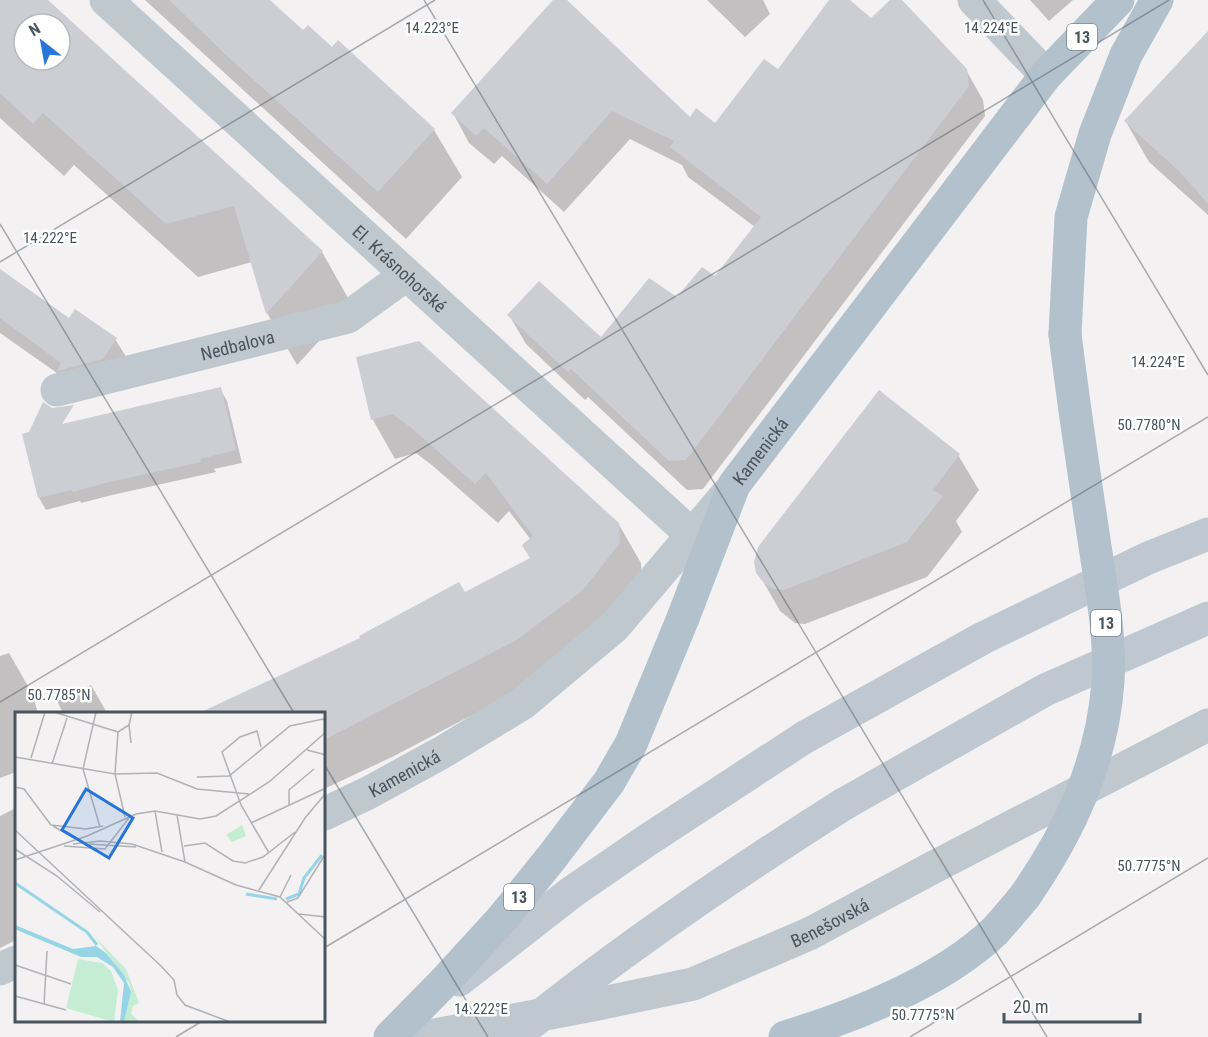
<svg xmlns="http://www.w3.org/2000/svg" width="1208" height="1037" viewBox="0 0 1208 1037" font-family="'Roboto Condensed',sans-serif">
  <rect width="100%" height="100%" fill="#f3f1f1"/>
  <path fill="#0003" fill-rule="evenodd" d="M0 0H47L322 252 352 305 297 365 267 313 252 262 198 277 74 165 64 176 0 118ZM24 24H60V60H24Z
    M145 0H268L303 32 332 49 434 130 462 177 406 239Z
    M555 0H565L690 120 715 125 778 72 831 0H848L871 20 893 0H900L966 70 983 100 985 116 703 489 687 490 588 397 585 400 526 344 509 315 601 339 715 278 755 227 688 177 682 165 630 139 564 212 502 156 494 164 469 143 453 113Z
    M707 0H763L770 14 745 37Z
    M1030 0H1073L1049 21Z
    M1208 35V215L1149 162 1126 122Z
    M0 272 69 320 115 339 130 363 84 392 0 333Z
    M358 358 618 523 641 563 642 583 537 681 394 756 324 789V713H209L464 594 532 559 531 540 509 511 498 523 433 466 416 453 395 459 373 420Z
    M220 389 227 401 242 463 214 469 216 472 112 495 81 503 80 501 46 510 39 498Z
    M958 455 979 490 956 521 962 532 927 577 805 624 795 623 780 611 760 576Z
    M9 653 32 693 38 713H16V772L0 778V656Z
    M91 685 107 713H63L57 701Z
    M16 808V940L0 948V816Z"/>
  <path fill="#ccced3" fill-rule="evenodd" d="M0 0H48L323 251 266 314 234 206 166 224 43 113 33 124 0 93ZM24 24H60V60H24Z
    M169 0H270L303 30 308 25 332 47 338 40 435 129 378 192 227 56Z
    M553 0H567L690 117 696 108 715 123 764 59 778 69 829 0H850L871 18 890 0H902L967 69 969 86 686 460 669 461 571 369 568 372 507 315 539 281 601 337 649 278 677 297 702 267 715 276 761 217 670 147 674 141 612 111 547 184 484 128 476 136 451 113Z
    M1208 31V204L1180 172 1124 121Z
    M0 269 69 318 75 309 117 338 103 359 57 371 61 363 0 318Z
    M419 341 619 523 620 543 582 591 515 641 324 740V713H199L360 638 359 636 459 582 465 592 530 558 522 545 533 536 486 473 475 484 409 426 392 414 371 420 356 357Z
    M221 387 236 450 200 459 201 462 105 483 73 492 72 490 38 498 22 434 29 432 43 402 52 408 74 405 62 424Z
    M879 390 960 454 933 490 943 496 907 542 784 590 773 589 763 582 756 573 754 562 758 547Z"/>
  <g fill="none" stroke-linecap="round" stroke-linejoin="round">
    <g stroke="#c0c8cf" stroke-width="33">
      <path id="s1" d="M106 0 693 536"/>
      <path d="M974 0 1046 75"/>
      <path id="s2" d="M57 390 348 317 406 275"/>
    </g>
    <g stroke="#c0c8cf" stroke-width="33">
      <path id="s3" d="M324 814 368 793 441 753 522 704 614 627 728 493"/>
      <path d="M0 969 16 962"/>
      <path id="s4" d="M424 1037 593 1005 693 984 811 933 932 868 1208 725"/>
    </g>
    <path stroke="#bfc8d1" stroke-width="33" d="M844 804 1045 690 1208 618
      M459 980 572 892 646 841 805 737 983 638 1148 558 1208 534"/>
    <g stroke="#b3c1cd" stroke-width="33">
      <path d="M1065 334 1071 217 1095 134 1126 55 1157 0"/>
      <path id="s5" d="M390 1037 447 979 501 920 552 857 609 782 631 744 683 618 734 485 1046 75 1118 0"/>
      <path d="M785 1037C853 1017 943 981 995 931 1005 920 1015 908 1025 896"/>
    </g>
    <path stroke="#bfc8d1" stroke-width="33" d="M514 1037C618 952 730 876 844 804"/>
    <path stroke="#b3c1cd" stroke-width="33" d="M1025 896C1070 831 1102 762 1108 682 1111 632 1100 582 1093 533 1083 467 1073 401 1065 334"/>
  </g>
  <path fill="none" stroke="#4a545d" stroke-width="1.5" stroke-opacity="0.45" d="M424 0 1047 1037M983 0 1208 375M0 224 294 713M0 262 435 0M0 702 1169 0M324 764 488 1037M324 948 1208 417M176 1037 204 1020M910 1037 1208 858"/>
  <g text-anchor="middle" dominant-baseline="central" stroke-width="5" stroke-linejoin="round" paint-order="stroke">
    <g fill="#fff" stroke="#80878e" stroke-width="1.5">
      <rect x="1067" y="24" width="30" height="26" rx="4.5"/>
      <rect x="1091" y="610" width="30" height="26" rx="4.5"/>
      <rect x="504" y="884" width="30" height="26" rx="4.5"/>
    </g>
    <g font-size="16" font-weight="bold" fill="#4a545d">
      <text x="1082" y="37">13</text>
      <text x="1106" y="623">13</text>
      <text x="519" y="897">13</text>
    </g>
    <g font-size="18" fill="#4a545d" stroke="#fff">
      <text stroke="none"><textPath href="#s1" startOffset="398">El. Krásnohorské</textPath></text>
      <text stroke="none"><textPath href="#s2" startOffset="186">Nedbalova</textPath></text>
      <text stroke="none"><textPath href="#s5" startOffset="702">Kamenická</textPath></text>
      <text stroke="none"><textPath href="#s3" startOffset="90">Kamenická</textPath></text>
      <text stroke="none"><textPath href="#s4" startOffset="424">Benešovská</textPath></text>
    </g>
  </g>
  <g transform="translate(15 712)">
    <rect width="310" height="310" fill="#f3f1f1"/>
    <path d="M227 113 231 124 217 130 211 123ZM80 225 111 257 124 291 118 294 116 302 125 310H109L116 280 114 271ZM63 247 87 251 96 259 103 278 99 310 51 296Z" fill="#c4edd4"/>
    <path d="M0 213 58 237 81 234 91 241 109 263 116 280 109 310H105L109 271 98 255 82 245H66L16 224 0 217Z" fill="#95d5e6"/>
    <path fill="none" stroke="#95d5e6" stroke-width="3" d="M0 171 72 220 82 233M231 182 262 187M271 187 284 182 289 166 307 143"/>
    <path fill="none" stroke="#afb2b6" stroke-width="1.5" d="M39 0 103 20M81 0 68 57 85 115M114 13 116 31M246 35 242 19 225 25 207 40 226 93 254 141M292 38 311 43M0 45 100 62 142 61 182 77 234 82M16 46 30 0M37 52 52 6M182 65 214 64 275 14 308 7 311 10M0 75 9 77 36 113 71 117 88 114M274 93V78L299 57M140 99 147 140M162 103 170 150M110 105 100 62 103 20 114 13 117 0M236 111 311 76M38 114 59 126M0 118 146 254 159 268 162 283 170 293 215 310M58 132 85 129 117 132 170 150 221 173 265 185 311 228M74 132 121 135M49 134 90 137 114 106M169 134 190 131 218 149 230 151 248 145 280 120M0 137 42 164 85 200M0 148 72 124 121 102 140 99 185 107 201 104 254 70 311 20M244 178 290 106 311 81M265 185 276 163M272 190 283 186 311 141M284 202 311 205M0 253 56 272M0 284 51 298M29 293 32 239"/>
    <path fill="#2875d7" fill-opacity="0.15" stroke="#2875d7" stroke-width="3" d="M71 77 118 106 94 146 47 118Z"/>
    <rect width="310" height="310" fill="none" stroke="#4a545d" stroke-width="3"/>
  </g>
  <g font-size="15" text-anchor="middle" fill="#4a545d" stroke="#fff" stroke-width="5" stroke-linejoin="round" paint-order="stroke">
    <text x="432" y="33">14.223°E</text>
    <text x="991" y="33">14.224°E</text>
    <text x="50" y="243">14.222°E</text>
    <text x="1158" y="367">14.224°E</text>
    <text x="1149" y="430">50.7780°N</text>
    <text x="59" y="700">50.7785°N</text>
    <text x="1149" y="871">50.7775°N</text>
    <text x="481" y="1014">14.222°E</text>
    <text x="923" y="1020">50.7775°N</text>
  </g>
  <g transform="translate(42 42) rotate(329)"><circle r="28" fill="#ffffff" stroke="#b7bbbe" stroke-width="1.5"/>
  <path d="M0-4.5L10 22L0 15L-10 22Z" fill="#2875d7"/>
  <text y="-9" font-size="16" font-weight="bold" text-anchor="middle" fill="#4a545d">N</text>
  </g>
  <path d="M1004 1013v9h136v-9" fill="none" stroke="#4a545d" stroke-width="3"/>
  <text x="1013" y="1013" font-size="18" fill="#4a545d" stroke="#ffffff" stroke-width="4.5" paint-order="stroke">20 m</text>
</svg>
